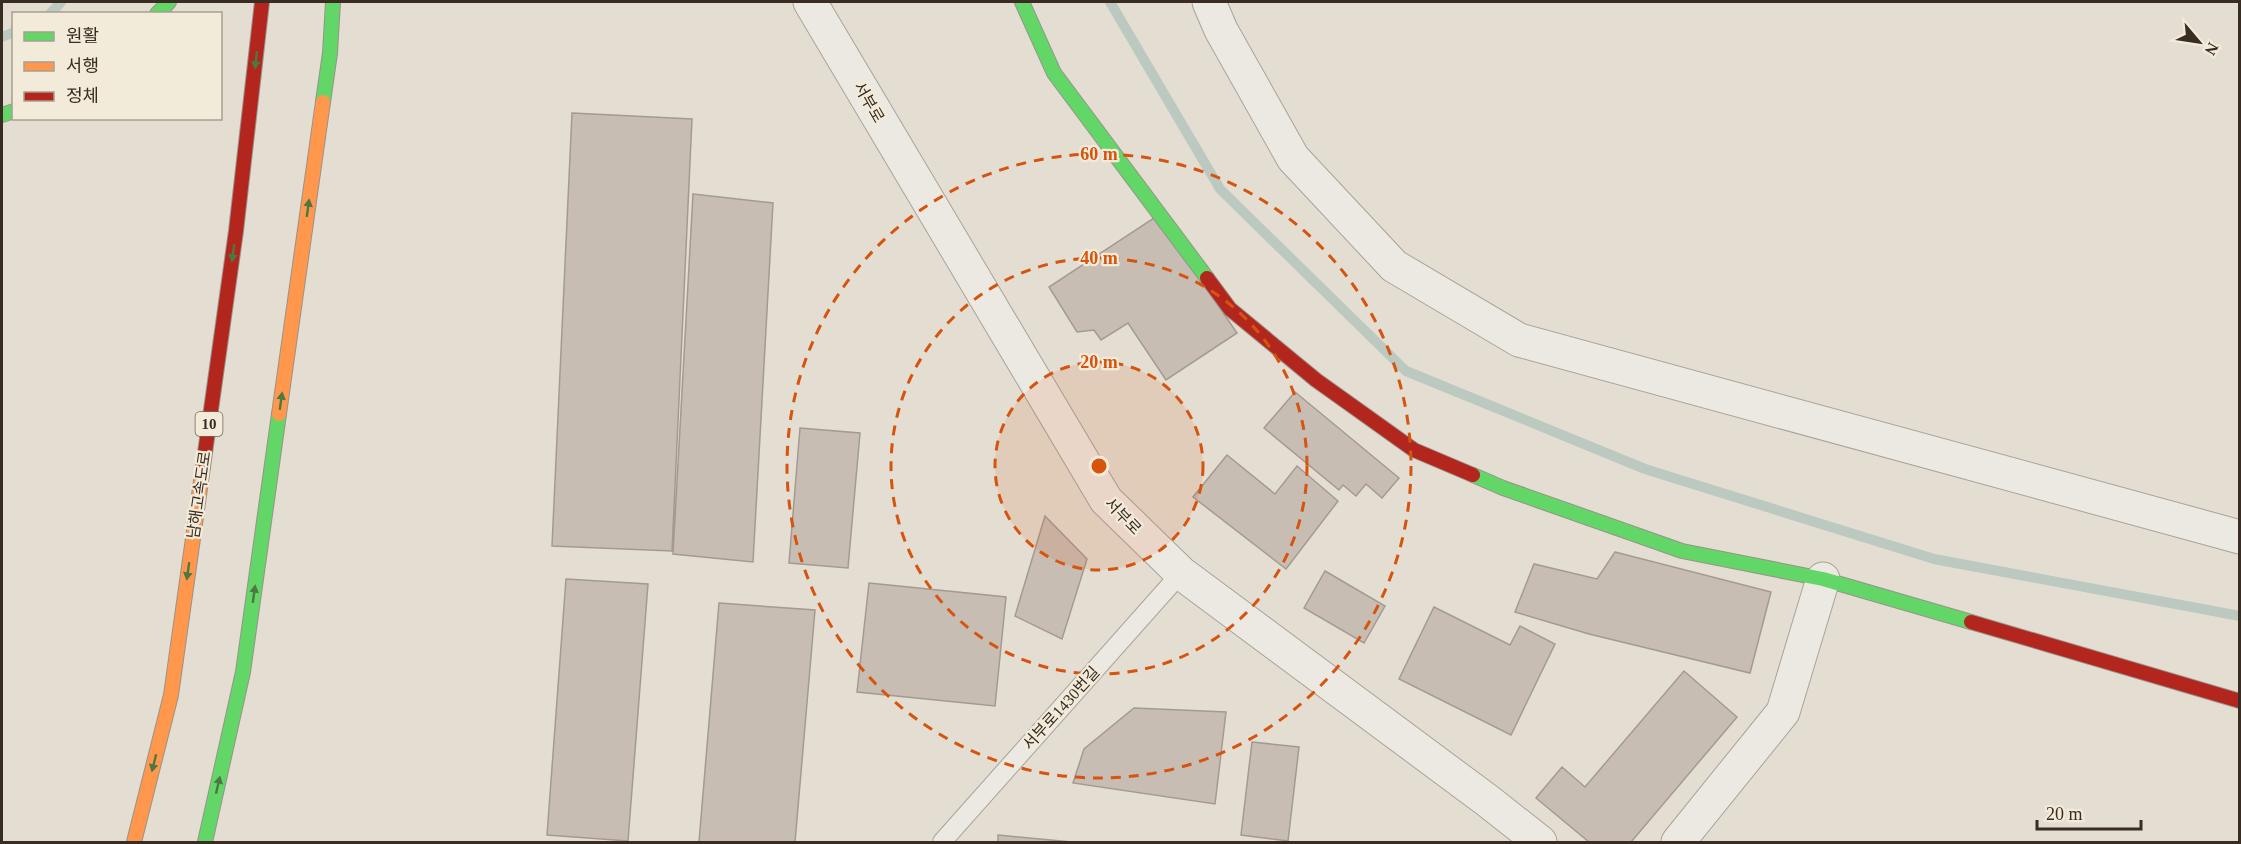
<svg xmlns="http://www.w3.org/2000/svg" width="2241" height="844" viewBox="0 0 2241 844" font-family="'Times New Roman','Noto Sans KR',serif">
  <rect width="100%" height="100%" fill="#e3ddd2"/>
  <g fill="none" stroke-linecap="round" stroke-linejoin="round">
    <path stroke="#bbc9c0" stroke-width="10" d="M1110 2 1220 189 1406 371 1645 469 1934 559 2240 616
      M50 14 61 2
      M2 37 14 32"/>
  </g>
  <path fill="#c8bdb3" stroke="#a49a91" stroke-width="1.5" d="M572 113 692 119 672 551 552 546Z
    M693 194 773 203 753 562 673 554Z
    M1157 216 1237 333 1166 380 1128 323 1101 340 1094 330 1077 332 1049 287Z
    M1295 392 1399 478 1382 498 1366 484 1356 496 1343 485 1339 490 1264 428Z
    M800 428 860 433 848 568 789 563Z
    M1227 455 1275 494 1297 466 1338 501 1286 569 1193 497Z
    M1045 516 1087 559 1062 639 1015 616Z
    M1615 552 1771 592 1750 673 1589 634 1515 612 1534 564 1597 579Z
    M1325 571 1385 606 1364 643 1304 608Z
    M566 579 648 584 628 841 547 835Z
    M869 583 1006 597 995 706 857 692Z
    M719 603 815 610 795 842H699Z
    M1434 607 1510 645 1520 626 1555 644 1511 735 1399 679Z
    M1684 671 1737 717 1631 842H1589L1536 798 1562 767 1585 787Z
    M1134 708 1226 712 1215 804 1073 783 1084 749Z
    M1252 742 1299 747 1288 841 1241 835Z
    M998 835 1072 842H998Z"/>
  <g fill="none" stroke-linecap="round" stroke-linejoin="round">
    <defs>
      <path id="lane" d="M942 842 1181 573"/>
      <path id="street" d="M810 2 1106 500 1181 573 1488 801 1540 842
        M1209 2 1221 30 1293 158 1394 266 1519 340 2240 537
        M1678 842 1783 712 1823 579"/>
      <path id="fast" d="M1022 2 1054 73 1207 278
        M157 14 169 2
        M323 102 330 53 333 2
        M2 115 14 111
        M1473 475 1503 488 1682 551 1823 579 1971 622
        M205 842 243 672 279 414"/>
      <path id="slow" d="M279 414 323 102
        M134 842 171 695 203 467"/>
      <path id="jam" d="M1207 278 1230 309 1316 380 1414 450 1473 475
        M203 467 236 231 262 2
        M1971 622 2240 701"/>
    </defs>
    <use href="#lane" stroke="#a9a39a" stroke-width="20"/>
    <use href="#street" stroke="#a9a39a" stroke-width="35"/>
    <use href="#fast" stroke="#99928a" stroke-width="16"/>
    <use href="#slow" stroke="#99928a" stroke-width="16"/>
    <use href="#jam" stroke="#99928a" stroke-width="16"/>
    <use href="#lane" stroke="#ece9e2" stroke-width="18"/>
    <use href="#street" stroke="#ece9e2" stroke-width="33"/>
    <use href="#fast" stroke="#63d668" stroke-width="14"/>
    <use href="#slow" stroke="#ff974d" stroke-width="14"/>
    <use href="#jam" stroke="#b3261e" stroke-width="14"/>
  </g>
  <defs><path id="oneway-solid" d="M-6-.8H1V-3.2L6.5 0L1 3.2V.8H-6Z" transform="scale(1.5)"/></defs>
  <g fill="#4c7842">
    <use href="#oneway-solid" transform="translate(256 60) rotate(96)"/>
    <use href="#oneway-solid" transform="translate(308 208) rotate(-82)"/>
    <use href="#oneway-solid" transform="translate(233 253) rotate(98)"/>
    <use href="#oneway-solid" transform="translate(281 401) rotate(-82)"/>
    <use href="#oneway-solid" transform="translate(188 571) rotate(98)"/>
    <use href="#oneway-solid" transform="translate(254 594) rotate(-82)"/>
    <use href="#oneway-solid" transform="translate(154 763) rotate(104)"/>
    <use href="#oneway-solid" transform="translate(218 785) rotate(-77)"/>
  </g>
  <circle cx="1099" cy="466" r="104" fill="#d6540e" fill-opacity=".12"/>
  <g fill="none" stroke="#d6540e" stroke-width="3" stroke-dasharray="10 8">
    <circle cx="1099" cy="466" r="104"/>
    <circle cx="1099" cy="466" r="208"/>
    <circle cx="1099" cy="466" r="312"/>
  </g>
  <g text-anchor="middle" dominant-baseline="central" stroke-width="4.5" stroke-linejoin="round" paint-order="stroke">
    <rect fill="#f3ebd9" stroke="#716559" stroke-width="1.5" x="195.5" y="412" width="27" height="24" rx="4.5"/>
    <g font-size="15" font-weight="bold" fill="#392c22">
      <text x="209" y="424">10</text>
    </g>
    <g font-size="16" fill="#392c22" stroke="#f3ebd9">
      <text transform="translate(869 102) rotate(60)">서부로</text>
      <text transform="translate(199 495) rotate(-82)">남해고속도로</text>
      <text transform="translate(1123 516) rotate(46)">서부로</text>
      <text transform="translate(1061 708) rotate(-48)">서부로1430번길</text>
    </g>
  </g>
  <circle cx="1099" cy="466" r="9" fill="#d6540e" stroke="#f3ebd9" stroke-width="3"/>
  <g font-size="18" text-anchor="middle" font-weight="bold" fill="#d6540e" stroke="#f3ebd9" stroke-width="4.5" stroke-linejoin="round" paint-order="stroke">
    <text x="1099" y="160">60 m</text>
    <text x="1099" y="264">40 m</text>
    <text x="1099" y="368">20 m</text>
  </g>
  <rect width="2241" height="844" fill="none" stroke="#392c22" stroke-width="6"/>
  <rect x="12" y="12" width="210" height="108" fill="#f3ebd9" stroke="#a99f90" stroke-width="1.5"/>
  <rect x="24" y="32" width="30" height="9" fill="#63d668" stroke="#a99f90" stroke-width="1.5"/>
  <text x="66" y="42" font-size="18" fill="#392c22">원활</text>
  <rect x="24" y="62" width="30" height="9" fill="#ff974d" stroke="#a99f90" stroke-width="1.5"/>
  <text x="66" y="72" font-size="18" fill="#392c22">서행</text>
  <rect x="24" y="92" width="30" height="9" fill="#b3261e" stroke="#a99f90" stroke-width="1.5"/>
  <text x="66" y="102" font-size="18" fill="#392c22">정체</text>
  <g transform="translate(2199 42) rotate(119)" stroke="#f3ebd9" stroke-width="4.5" paint-order="stroke">
  <path d="M0-4.5L10 22L0 15L-10 22Z" fill="#392c22"/>
  <text y="-9" font-size="16" font-weight="bold" text-anchor="middle" fill="#392c22">N</text>
  </g>
  <path d="M2037 820v9h104v-9" fill="none" stroke="#392c22" stroke-width="3"/>
  <text x="2046" y="820" font-size="18" fill="#392c22" stroke="#f3ebd9" stroke-width="4.5" paint-order="stroke">20 m</text>
</svg>
